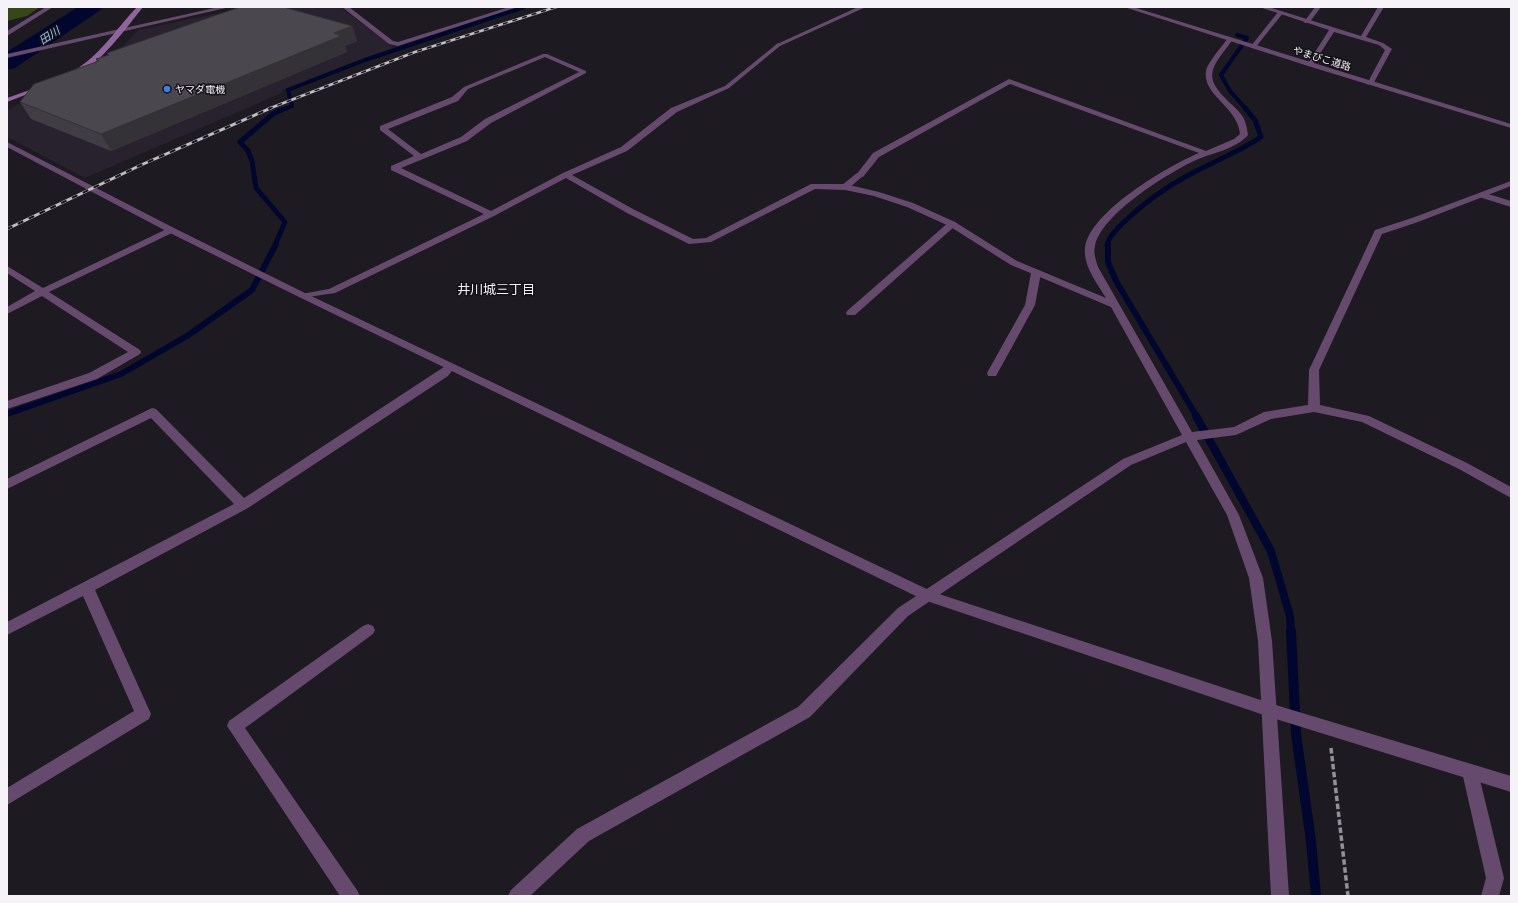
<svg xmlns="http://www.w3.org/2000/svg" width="1518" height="903" viewBox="0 0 1518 903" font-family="Barlow,'Noto Sans JP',sans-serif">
  <rect width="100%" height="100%" fill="#1d1a21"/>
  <path fill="#27222e" d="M249 7H340L394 48 345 65 282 90V93L85 178 7 137V111L20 103 64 85 113 57 138 30Z"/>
  <path fill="#364817" d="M7 7H40L27 16 7 21Z"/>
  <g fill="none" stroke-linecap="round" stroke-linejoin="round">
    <path stroke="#00062d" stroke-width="4" d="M1237 35 1247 38 1221 75 1230 91 1246 109
      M284 109 292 106 288 90 365 60 524 7"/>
    <path stroke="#00062d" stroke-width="5" d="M275 245 285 222 256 188 252 161 248 151 240 142 274 113 287 108
      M1107 245C1109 236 1118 228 1125 221 1143 204 1163 189 1185 177 1210 163 1237 153 1261 137L1255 120 1245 108"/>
    <path stroke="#00062d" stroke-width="6" d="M1108 244V262L1116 281 1197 417
      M7 414 121 374 187 336 252 290 276 244"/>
    <path stroke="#00062d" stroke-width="8" d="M1196 416 1271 551 1290 616 1291 632"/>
    <path stroke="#00062d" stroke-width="10" d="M1291 631 1296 734 1311 841 1316 896"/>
    <path fill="#00062d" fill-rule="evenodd" d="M78 7H103L99 11 15 68 7 70V52Z"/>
    <path stroke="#939197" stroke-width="3.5" stroke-dasharray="5.5 2.5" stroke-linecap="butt" d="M1331 748 1348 896"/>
    <path fill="#664a6d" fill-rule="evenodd" d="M1315 7H1321L1309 23H1305L1304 22Z
      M1278 12 1283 13 1255 48H1251V46Z
      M857 173 864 175 848 189H842V185Z
      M1482 192 1511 201V207L1479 197 1478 195Z
      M952 221 955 222V226L855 315H847L846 313 847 311 949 222Z
      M1036 270 1041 273 1035 305 996 376H988L987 373 1025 305 1031 273Z"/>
    <path fill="#664a6d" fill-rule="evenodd" d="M46 7H53L7 36V31Z
      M342 7H349L393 41 398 42 509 7H518L398 46 389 44Z
      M1259 7H1268L1361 36 1378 7H1384L1366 37 1383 43 1392 49 1373 84 1368 85 1367 84 1385 50 1379 45 1334 32 1312 66H1308L1307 65 1329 30Z
      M1228 38 1233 39C1228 47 1215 61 1213 70 1207 89 1235 104 1243 117 1246 123 1247 128 1248 135 1236 149 1212 153 1196 160 1168 173 1101 214 1095 246 1093 253 1096 260 1098 267L1192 432 1234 427 1264 412 1308 405 1309 370 1375 230 1412 218 1511 181V186L1418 222 1382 234 1319 370 1320 405 1369 416 1467 463 1511 487V498L1459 469 1362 422 1314 412 1271 419 1236 435 1197 440 1239 515 1263 578 1272 641 1289 896H1271L1258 641 1249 578 1227 515 1186 442 1131 465 908 616 810 717 589 841 530 896H508L511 890 577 829 798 707 898 608 1123 459 1182 435 1111 307 1011 265 949 226 907 207 874 196 845 190 815 189 711 242 689 244 627 213 566 178 494 216 335 293 301 298 299 296 301 294 329 289 484 214 391 170V166L414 156 380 130V126L452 97 464 87 543 54H547L586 71V73L491 123 467 141 401 168 491 211 563 173 621 147 671 108 725 86 778 43 781 45 780 46 729 88 677 112 627 151 572 175 633 209 693 239 706 238 811 184H845L879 192 913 203 955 222 1017 261 1106 298C1097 283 1083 266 1085 248 1089 212 1168 166 1199 153L1010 84 879 157 863 177 856 175 873 153 1009 79 1206 151 1234 139 1240 134C1238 107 1202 95 1206 71 1207 63 1223 45 1228 38ZM545 57 579 72 485 119 461 137 421 154 388 129 458 101 468 89Z
      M171 227 174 228V232L49 292 140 350 141 352 140 354 97 379 7 409V401L89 373 128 352 42 296 7 314V307L35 291 7 273V266L43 288Z
      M450 363 455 367 448 376 248 508 95 590 151 714 149 719 7 805V788L134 711 83 596 7 635V622L234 504 151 418 7 489V479L152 408 156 409 244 498Z
      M368 624 373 626 375 630 373 634 245 728 357 890 360 896H340L227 726 229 721 363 626Z
      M1470 764 1476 766 1478 772 1504 878 1499 896H1481L1486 878 1462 772 1464 766Z"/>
    <path fill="#664a6d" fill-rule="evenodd" d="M219 7H230L7 58V54Z
      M858 7H866L780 46 775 45Z
      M1124 7H1133L1511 124V128L1308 66Z
      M7 142 174 228 307 294 933 592 1279 706 1511 776V792L1279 720 924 600 301 298 168 232 7 147Z"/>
    <path fill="#90649c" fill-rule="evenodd" d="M137 7H143C131 22 91 77 72 74V72C101 55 114 31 137 7Z
      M41 86 46 87 7 102V98Z"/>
    <defs>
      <path id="rail-far1" d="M268 109 415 52 556 7"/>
      <path id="rail" d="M7 229 141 165 271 108"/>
    </defs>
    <use href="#rail-far1" stroke="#c0bdc3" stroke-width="2.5"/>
    <use href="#rail" stroke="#c0bdc3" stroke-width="3"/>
    <use href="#rail-far1" stroke="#141118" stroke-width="1.5" stroke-dasharray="5" stroke-linecap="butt"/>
    <use href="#rail" stroke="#141118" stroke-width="2" stroke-dasharray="6" stroke-linecap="butt"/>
  </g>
  <path fill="#403d44" d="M352 26 357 41 345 46 347 52 111 151 31 119 20 102 98 62 96 59 108 55 107 53Z"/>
  <path fill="#343237" d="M352 26 357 41 345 46 347 52 111 151 101 134Z"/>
  <path fill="#4a474f" stroke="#343237" d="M240 7H283L352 26 334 33 341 36 101 134 20 102 34 84 99 61 96 59 109 55 107 53Z"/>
  <circle fill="#3f7fe0" stroke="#141118" stroke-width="1.5" cx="167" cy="89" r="4"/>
  <g text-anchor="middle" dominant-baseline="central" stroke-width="3" stroke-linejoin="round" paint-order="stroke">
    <g font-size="10" fill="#f5f3f8" stroke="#141118">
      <text transform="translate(1322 58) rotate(17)">やまびこ道路</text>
    </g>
    <g font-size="10" fill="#f5f3f8" stroke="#141118" text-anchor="start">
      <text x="175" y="89">ヤマダ電機</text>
    </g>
    <g font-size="11" font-style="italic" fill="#9bc3fc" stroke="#141118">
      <text transform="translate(49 35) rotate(-33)">田川</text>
    </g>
    <g font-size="13" fill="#f5f3f8" stroke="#141118">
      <text x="496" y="289">井川城三丁目</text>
    </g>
  </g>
  <rect width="1518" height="903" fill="none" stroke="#f5f3f8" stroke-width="16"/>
</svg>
